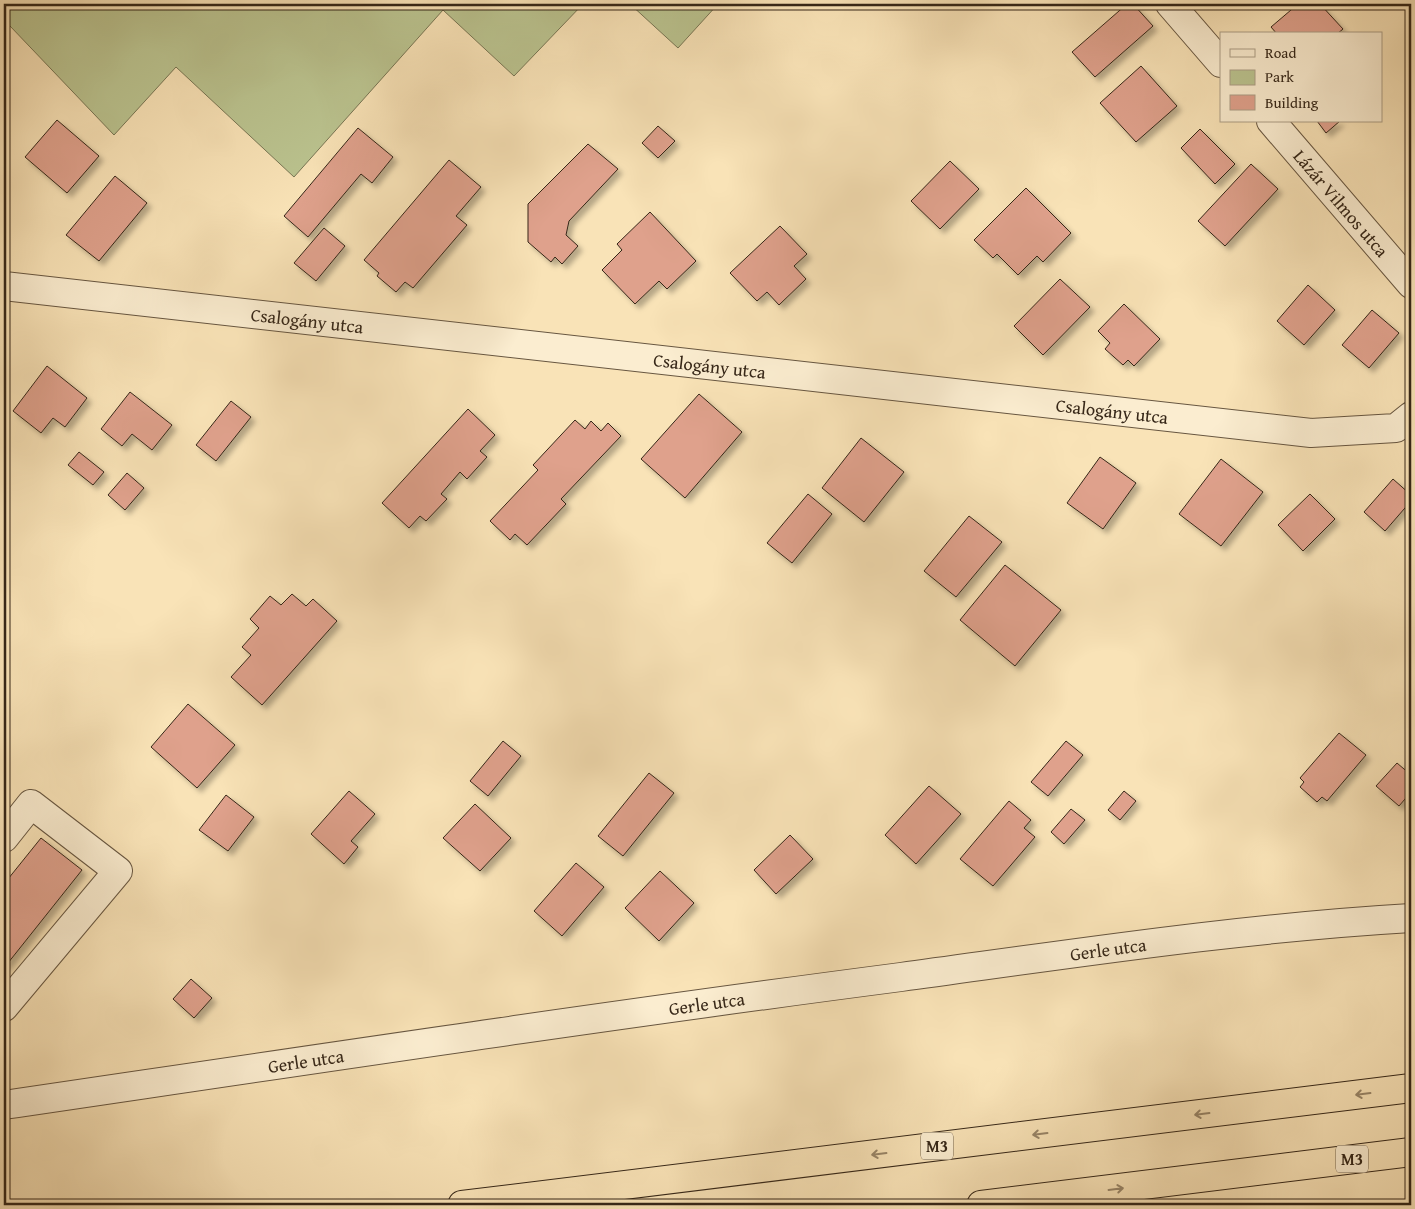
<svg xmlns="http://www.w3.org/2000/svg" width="1415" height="1209" viewBox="0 0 1415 1209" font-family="'Gentium Book Plus',serif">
  <defs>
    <filter id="shadow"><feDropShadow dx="4.5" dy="4.5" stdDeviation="2.5" flood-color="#0004"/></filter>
  </defs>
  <rect width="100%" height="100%" fill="#f9e3b7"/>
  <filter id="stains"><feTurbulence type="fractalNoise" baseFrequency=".004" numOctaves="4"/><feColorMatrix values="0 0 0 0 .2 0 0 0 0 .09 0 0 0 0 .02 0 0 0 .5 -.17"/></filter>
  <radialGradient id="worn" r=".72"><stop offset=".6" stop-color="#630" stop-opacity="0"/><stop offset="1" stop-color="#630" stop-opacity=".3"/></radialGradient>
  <path fill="#bbc490" stroke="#787654" d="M4 4H583L514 76 443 10 294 177 176 67 114 135 10 26 4 32Z
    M630 4H718L678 48Z"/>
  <path fill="#dfa18c" stroke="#362718" filter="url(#shadow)" d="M1127 4H1133L1153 26 1095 77 1072 52Z
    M1298 4H1320L1343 29 1337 34H1277L1271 27Z
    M1141 66 1177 106 1136 142 1100 103Z
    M57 120 99 156 67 193 25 157Z
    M1317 121H1340L1326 133Z
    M658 126 675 141 658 158 642 143Z
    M358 128 393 157 372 183 361 174 308 237 284 216Z
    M1200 129 1235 164 1215 184 1181 148Z
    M588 144 618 169 569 221 566 235 578 246 562 264 555 257 551 262 528 242V204Z
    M449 160 481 187 456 216 467 225 413 288 405 282 396 292 377 276 379 273 364 260Z
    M950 161 979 189 940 229 911 201Z
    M1251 164 1278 189 1225 246 1198 221Z
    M115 176 147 203 99 261 66 235Z
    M1026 188 1071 233 1043 262 1037 256 1018 275 997 254 993 258 974 240Z
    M650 212 696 261 667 289 659 281 635 304 602 270 622 250 617 244Z
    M780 226 807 254 794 266 806 279 779 305 767 292 757 301 730 273Z
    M324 228 345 246 316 281 294 263Z
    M1060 279 1090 307 1043 355 1014 326Z
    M1308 285 1335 310 1304 345 1277 321Z
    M1124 304 1160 339 1134 366 1128 360 1123 365 1105 349 1110 343 1098 331Z
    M1372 310 1399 333 1369 368 1342 345Z
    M47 366 87 398 65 427 53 418 41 433 13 411Z
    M130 392 172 425 152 450 132 434 122 446 101 429Z
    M699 394 742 432 685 498 641 459Z
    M231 401 251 417 216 461 196 445Z
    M468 409 495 435 480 451 487 457 467 479 460 472 441 494 447 499 426 521 420 516 409 528 382 503Z
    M575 420 585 429 591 421 601 431 608 423 621 436 561 499 566 504 527 545 515 534 510 540 490 521 538 470 533 465Z
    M861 438 904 472 864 522 822 488Z
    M79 452 104 472 93 485 68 465Z
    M1100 457 1136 483 1103 529 1067 503Z
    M1221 459 1263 492 1221 546 1179 514Z
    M127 473 144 488 125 510 108 495Z
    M1393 479 1411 495V501L1385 531 1364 512Z
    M808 494 832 514 792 563 767 543Z
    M1310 494 1335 519 1303 551 1278 525Z
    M969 516 1002 542 956 597 924 571Z
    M1005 565 1061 610 1015 666 960 620Z
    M292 594 306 606 313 599 337 621 262 705 231 677 251 655 242 647 259 628 250 619 270 596 281 605Z
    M188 704 235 745 197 788 151 747Z
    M1339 733 1366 755 1327 801 1322 797 1317 802 1300 787 1304 782 1300 778Z
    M503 741 521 756 488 796 470 781Z
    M1066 741 1083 755 1048 796 1031 782Z
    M1397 763 1411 775V792L1399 806 1376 786Z
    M649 773 674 793 623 856 598 836Z
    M929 786 961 814 916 864 885 835Z
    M349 791 375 814 351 841 358 847 344 864 311 834Z
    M1124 791 1136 801 1120 820 1108 810Z
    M226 795 254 817 228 851 199 830Z
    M1009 801 1031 820 1024 828 1035 837 993 886 960 859Z
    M475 804 511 838 480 871 443 838Z
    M1071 809 1085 820 1064 844 1051 832Z
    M790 835 813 859 776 894 754 870Z
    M41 838 82 870 4 968V884Z
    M576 863 604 887 562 936 534 911Z
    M660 871 694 903 659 941 625 908Z
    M191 979 212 998 194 1018 173 999Z"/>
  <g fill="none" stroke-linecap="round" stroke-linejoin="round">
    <defs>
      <g id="minor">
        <path d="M1170 4 1221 63"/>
        <path id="s1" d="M1271 121 1411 284"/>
        <path id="s2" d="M4 286 1311 433 1396 428 1411 416"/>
        <path d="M4 838 31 804 118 871 4 1007"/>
        <path id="s3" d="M4 1105C303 1061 601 1016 901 977 1071 954 1240 928 1411 918"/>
      </g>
      <path id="highway" d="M462 1205 1411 1088
        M981 1205 1411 1152"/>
    </defs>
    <use href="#minor" stroke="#675640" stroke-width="30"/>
    <use href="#highway" stroke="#362718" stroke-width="30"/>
    <use href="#minor" stroke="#fbedd0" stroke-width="28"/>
    <use href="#highway" stroke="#f9e3b7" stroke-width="28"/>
  </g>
  <defs><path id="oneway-shaft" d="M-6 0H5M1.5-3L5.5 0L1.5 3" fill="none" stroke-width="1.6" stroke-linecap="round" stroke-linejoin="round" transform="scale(1.25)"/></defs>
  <g stroke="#988568">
    <use href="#oneway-shaft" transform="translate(1363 1094) rotate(173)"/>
    <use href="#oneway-shaft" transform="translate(1202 1114) rotate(173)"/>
    <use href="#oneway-shaft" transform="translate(1040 1134) rotate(173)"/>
    <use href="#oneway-shaft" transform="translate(879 1154) rotate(173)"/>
    <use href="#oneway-shaft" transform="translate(1116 1189) rotate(-7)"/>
  </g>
  <g text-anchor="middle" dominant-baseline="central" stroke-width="4" stroke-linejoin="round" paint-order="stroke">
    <g fill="#fbedd0" stroke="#71624f" stroke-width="1">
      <rect x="921" y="1132.5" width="32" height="27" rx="4"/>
      <rect x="1336" y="1145.5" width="32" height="27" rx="4"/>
    </g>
    <g font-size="16" font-weight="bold" fill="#362718">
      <text x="937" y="1146">M3</text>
      <text x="1352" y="1159">M3</text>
    </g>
    <g font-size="18" fill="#362718" stroke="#fbedd0">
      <text stroke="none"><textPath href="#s1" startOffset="108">Lázár Vilmos utca</textPath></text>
      <text stroke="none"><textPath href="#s2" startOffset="305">Csalogány utca</textPath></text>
      <text stroke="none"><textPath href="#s2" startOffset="710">Csalogány utca</textPath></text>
      <text stroke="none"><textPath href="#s2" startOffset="1115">Csalogány utca</textPath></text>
      <text stroke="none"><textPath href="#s3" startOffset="1115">Gerle utca</textPath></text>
      <text stroke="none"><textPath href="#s3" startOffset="710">Gerle utca</textPath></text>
      <text stroke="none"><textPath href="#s3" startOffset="305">Gerle utca</textPath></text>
    </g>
  </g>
  <rect width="1415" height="1209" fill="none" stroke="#f9e3b7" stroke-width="20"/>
  <rect x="5" y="5" width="1405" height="1199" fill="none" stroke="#362718" stroke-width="2.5"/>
  <rect x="10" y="10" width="1395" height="1189" fill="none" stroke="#362718"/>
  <rect x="1220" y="32" width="162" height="90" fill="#fbedd0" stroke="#ac9e86"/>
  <rect x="1230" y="49" width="25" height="8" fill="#fbedd0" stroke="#ac9e86"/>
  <text x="1265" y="58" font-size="15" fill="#362718">Road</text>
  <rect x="1230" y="70" width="25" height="15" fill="#bbc490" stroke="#ac9e86"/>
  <text x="1265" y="82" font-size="15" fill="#362718">Park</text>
  <rect x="1230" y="95" width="25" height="15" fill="#dfa18c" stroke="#ac9e86"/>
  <text x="1265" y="108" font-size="15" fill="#362718">Building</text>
  <rect width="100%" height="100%" filter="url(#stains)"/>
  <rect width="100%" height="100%" fill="url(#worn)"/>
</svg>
